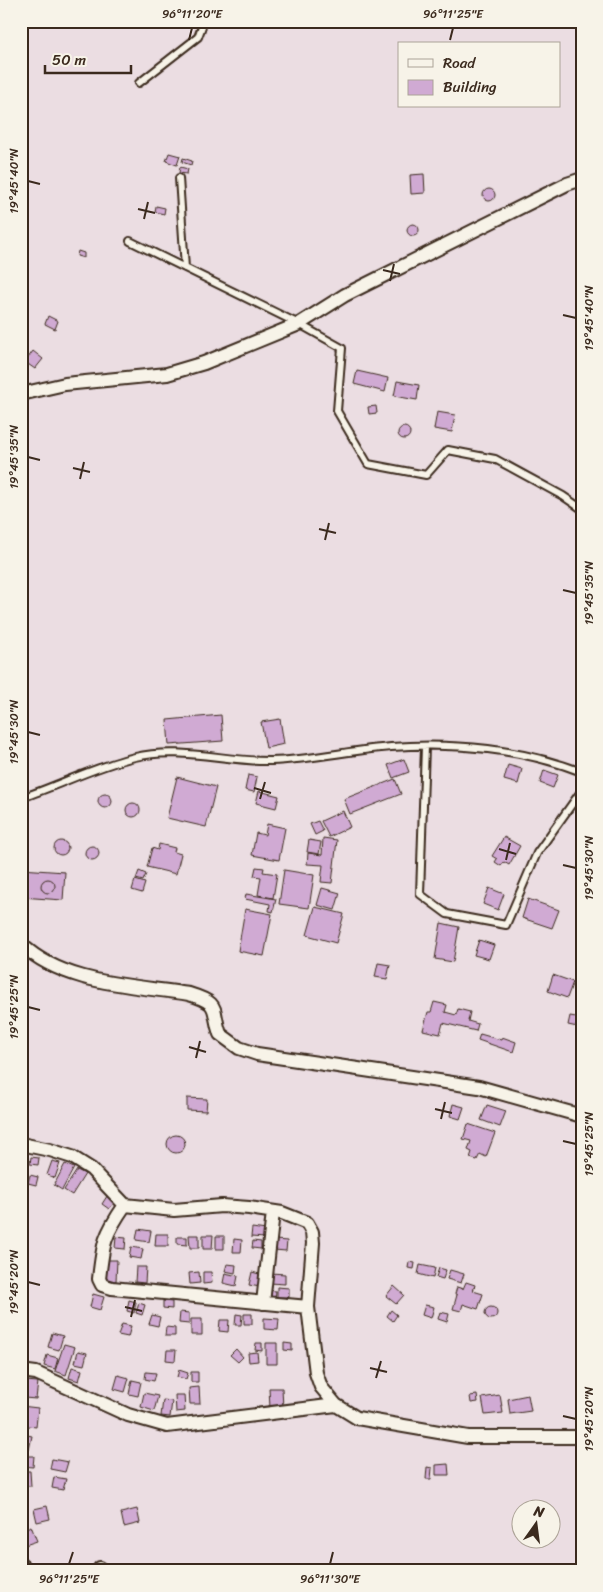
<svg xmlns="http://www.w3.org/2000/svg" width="603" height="1592" viewBox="0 0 603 1592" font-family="Sriracha,sans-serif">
  <rect width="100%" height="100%" fill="#ebdde2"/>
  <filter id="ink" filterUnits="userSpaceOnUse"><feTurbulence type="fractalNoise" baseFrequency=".02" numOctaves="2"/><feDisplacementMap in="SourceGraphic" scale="10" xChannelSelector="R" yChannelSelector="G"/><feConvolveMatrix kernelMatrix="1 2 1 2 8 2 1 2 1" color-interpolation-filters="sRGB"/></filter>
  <g filter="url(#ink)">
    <path fill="#d0aad3" stroke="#3b2a1e" d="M169 153 180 156 177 165 166 161Z
      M183 158 192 161 191 165 182 162Z
      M180 167 188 169 187 174 179 173Z
      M424 174 425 193 411 194 410 175Z
      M483 195a6 6 0 1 1 12 0a6 6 0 1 1-12 0Z
      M156 206 165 208 164 214 155 212Z
      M407 230a6 6 0 1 1 12 0a6 6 0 1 1-12 0Z
      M78 251 84 253V258L77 256Z
      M48 316 58 321 55 329 45 324Z
      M33 351 43 359 35 369 25 362Z
      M357 371 388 378 385 392 354 384Z
      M397 381 419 385 417 400 394 396Z
      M376 406 377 413 369 414 368 407Z
      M437 412 455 415 452 432 434 429Z
      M398 433a6 6 0 1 1 12 0a6 6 0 1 1-12 0Z
      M221 715 223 741 169 745 167 720Z
      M280 719 284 744 266 748 261 722Z
      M404 759 409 772 393 778 388 765Z
      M508 765 522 769 518 784 504 780Z
      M544 770 558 775 553 788 540 783Z
      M248 775 257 777 254 792 245 790Z
      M177 777 216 787 206 827 167 818Z
      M395 779 401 794 350 814 344 799Z
      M259 791 279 796 276 808 256 803Z
      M98 801a7 7 0 1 1 14 0a7 7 0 1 1-14 0Z
      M126 810a7 7 0 1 1 14 0a7 7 0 1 1-14 0Z
      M343 811 350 827 329 837 321 821Z
      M318 821 323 831 315 835 310 824Z
      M267 824 285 828 279 860 252 855 256 833 265 835Z
      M504 837 520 846 509 865 504 862 501 866 495 862 497 859 492 856Z
      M323 838 337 840 332 883 321 882 323 865 307 864 308 853 322 855Z
      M309 840 321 842 319 854 307 852Z
      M54 848a7 7 0 1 1 14 0a7 7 0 1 1-14 0Z
      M159 844 175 848 174 852 181 854 176 874 147 867 152 848 158 850Z
      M85 853a7 7 0 1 1 14 0a7 7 0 1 1-14 0Z
      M256 867 264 868 263 872 277 874 273 898 258 895 261 877 254 876Z
      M21 869 65 872 63 900 21 897Z
      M284 870 314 875 309 908 279 904Z
      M139 871 146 874 143 881 136 879Z
      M41 886a7 7 0 1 1 14 0a7 7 0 1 1-14 0Z
      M135 880 145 883 142 893 132 890Z
      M322 888 340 893 335 910 317 905Z
      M489 888 504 894 498 910 483 904Z
      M246 894 276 899 273 912 269 911 270 904 245 899Z
      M528 899 559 910 552 928 522 918Z
      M315 907 344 914 336 943 307 935Z
      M245 909 272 914 264 956 238 951Z
      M441 923 459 927 453 962 435 959Z
      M479 940 494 945 489 959 474 955Z
      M378 963 390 965 387 979 375 977Z
      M553 975 573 982 567 998 548 991Z
      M434 1002 447 1005 445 1012 456 1015 458 1009 470 1012 468 1021 478 1024 476 1031 443 1023 440 1034 423 1030 428 1012H431Z
      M570 1016 582 1018V1028L568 1025Z
      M480 1034 501 1040 502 1037 516 1042 513 1052 478 1040Z
      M489 1093 498 1096 496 1101 487 1098Z
      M187 1098 207 1099 206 1111 187 1110Z
      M453 1104 464 1107 460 1119 450 1116Z
      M487 1105 506 1111 500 1127 481 1120Z
      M468 1124 495 1133 486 1157 480 1154 477 1160 470 1158 472 1152 468 1150 471 1141 463 1139Z
      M167 1144a9 9 0 1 1 18 0a9 9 0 1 1-18 0Z
      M31 1157 39 1158 38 1165 30 1164Z
      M52 1161 60 1163 55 1178 47 1175Z
      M65 1164 74 1168 62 1190 54 1185Z
      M77 1170 85 1174 72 1195 64 1190Z
      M30 1175 38 1177 36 1185 28 1183Z
      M109 1193 117 1199 109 1209 102 1204Z
      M252 1228 266 1230 265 1238 251 1237Z
      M138 1229 151 1231 149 1242 136 1240Z
      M156 1234H168V1246H155Z
      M189 1235H199V1248H190Z
      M203 1235H213L212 1249H203Z
      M216 1236H224V1249H216Z
      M116 1237 126 1238 125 1249 115 1248Z
      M177 1237H187V1245L177 1244Z
      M234 1239 242 1240 241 1252H233Z
      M275 1240 287 1241 286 1251 274 1250Z
      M253 1241 261 1242V1249L252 1248Z
      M131 1247 143 1249 141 1259 129 1257Z
      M106 1260H117L116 1281H105Z
      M409 1262 415 1263 414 1269 408 1268Z
      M227 1264 236 1265 235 1273 225 1271Z
      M420 1265 435 1268 433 1278 418 1274Z
      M136 1267H146L145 1283 135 1282Z
      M439 1268 446 1270 443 1279 436 1277Z
      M450 1270 464 1274 461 1283 447 1279Z
      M199 1272 200 1283 190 1284 189 1273Z
      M203 1272H211L212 1283 203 1284Z
      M252 1272 263 1275 260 1287 249 1285Z
      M225 1273 238 1276 236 1286 223 1283Z
      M271 1273 285 1274V1284L270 1283Z
      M466 1282 475 1285 473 1291 483 1294 478 1309 463 1304 461 1311 453 1309 457 1295 455 1294 457 1287 463 1289Z
      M394 1286 404 1295 396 1304 386 1296Z
      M277 1287 289 1288V1297H277Z
      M267 1290 276 1291 275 1301H266Z
      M93 1294 104 1297 100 1310 90 1307Z
      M129 1300 136 1302 134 1313 127 1311Z
      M163 1301 172 1302V1309L163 1308Z
      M139 1303 145 1305 142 1315 136 1313Z
      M425 1305 434 1307 431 1318 422 1315Z
      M485 1313a6 6 0 1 1 12 0a6 6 0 1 1-12 0Z
      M391 1310 397 1315 393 1321 387 1316Z
      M180 1312 189 1313V1324L179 1323Z
      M440 1312 449 1314 447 1322 438 1319Z
      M236 1314 242 1315 241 1325H235Z
      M244 1314H252V1324H244Z
      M152 1315 160 1317 158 1326 149 1324Z
      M264 1318 279 1319 278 1330 264 1329Z
      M191 1319H202V1335H191Z
      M220 1320H229L228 1332 219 1331Z
      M122 1324 131 1326 128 1337 118 1335Z
      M166 1327 175 1328V1336H165Z
      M52 1333 63 1336 59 1350 48 1347Z
      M256 1343H262V1351L255 1350Z
      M266 1343H277V1364H266Z
      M284 1343 292 1344V1351L284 1350Z
      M64 1344 75 1347 66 1375 55 1371Z
      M21 1346 29 1347 26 1360 21 1359Z
      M236 1349 243 1357 238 1362 230 1355Z
      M167 1350H176L175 1361 166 1360Z
      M78 1351 87 1353 84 1365 75 1363Z
      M257 1352 258 1361 249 1362 248 1353Z
      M47 1355 58 1358 55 1369 44 1366Z
      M72 1367 82 1370 79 1381 69 1378Z
      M179 1370 188 1373 186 1379 177 1377Z
      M146 1372 156 1373 154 1381 145 1379Z
      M191 1372H198V1382H191Z
      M118 1375 129 1378 125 1392 114 1389Z
      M132 1380 141 1382 138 1396 129 1394Z
      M25 1381 38 1382 36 1399 24 1398Z
      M199 1387 200 1404H190L189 1388Z
      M269 1388H282L283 1408H270Z
      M144 1393 158 1396 154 1411 141 1407Z
      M175 1395H184L185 1411 176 1412Z
      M477 1395 478 1402 471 1403 470 1396Z
      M500 1395 503 1413 485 1415 482 1398Z
      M528 1395 531 1411 510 1414 508 1399Z
      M163 1400 172 1401 170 1417 161 1416Z
      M21 1406 38 1408 36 1427 21 1425Z
      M22 1434 32 1436 29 1450 21 1448Z
      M21 1456H34L33 1467 21 1466Z
      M52 1459 68 1462 65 1472 50 1469Z
      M448 1464 449 1475H436V1465Z
      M427 1467 432 1468 431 1479H426Z
      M21 1471H30L31 1486H21Z
      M54 1477 66 1479 63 1490 52 1488Z
      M21 1494H26L27 1506H21Z
      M47 1506 50 1519 37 1522 34 1509Z
      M137 1509 140 1523 124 1527 121 1513Z
      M31 1526 37 1541 22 1546 21 1530Z"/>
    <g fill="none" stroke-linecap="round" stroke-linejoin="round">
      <defs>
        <path id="service" d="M139 83 198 37 204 21
          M179 178 185 268
          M130 241 299 324 342 348 337 411 368 464 426 475 448 450 495 459 563 496 582 509
          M425 747 420 894 447 914 506 925 537 853 582 790
          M21 798C60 785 96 766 135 757 180 746 226 762 271 761 311 760 351 750 391 747 454 742 523 749 582 772"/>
        <path id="minor" d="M21 394 65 384 167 374 204 363 299 324 345 295 567 184 582 179
          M21 944C64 985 133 985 189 994 222 1004 211 1008 220 1034L239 1048 257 1054 479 1087 582 1116
          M21 1144 50 1150 72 1157 91 1169 125 1205 174 1210 222 1206 249 1208 282 1213 307 1223 312 1232 313 1243 308 1307 316 1373 321 1387 336 1405 357 1418 468 1437H582
          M125 1205C104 1235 103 1243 99 1279L102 1285 112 1288 308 1307
          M263 1303 273 1212
          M21 1371 36 1373 128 1415 167 1426 336 1405
          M21 1564 26 1571
          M100 1568 103 1571"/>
      </defs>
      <use href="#service" stroke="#3b2a1e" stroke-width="10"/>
      <use href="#minor" stroke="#3b2a1e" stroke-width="16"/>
      <use href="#service" stroke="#f7f3e8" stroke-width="6"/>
      <use href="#minor" stroke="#f7f3e8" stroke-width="12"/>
    </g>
  </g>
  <path fill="none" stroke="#3b2a1e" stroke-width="2" d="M189 40 192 28M450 40 453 28M28 181 40 184M138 209 155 213M144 219 148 202M383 270 400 274M390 281 394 264M563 315 576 318M28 457 40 460M73 468 90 472M80 479 84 462M319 529 336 533M325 540 329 523M563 590 576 593M28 732 40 735M254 788 271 793M260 799 265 782M499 849 516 854M506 860 510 843M563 865 576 868M28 1007 40 1010M189 1047 206 1052M196 1058 200 1041M435 1109 452 1113M441 1119 445 1102M563 1141 576 1144M28 1282 40 1285M125 1307 142 1311M131 1317 135 1300M370 1368 387 1372M376 1378 381 1361M563 1416 576 1419M69 1564 73 1552M330 1564 333 1552"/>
  <rect width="603" height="1592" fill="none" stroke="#f7f3e8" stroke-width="55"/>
  <rect x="398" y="42" width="162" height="65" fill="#f7f3e8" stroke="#aca397"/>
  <rect x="408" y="59" width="25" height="8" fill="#f7f3e8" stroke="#aca397"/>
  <text x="443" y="68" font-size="15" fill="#3b2a1e">Road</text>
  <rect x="408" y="80" width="25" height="15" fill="#d0aad3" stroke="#aca397"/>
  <text x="443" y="92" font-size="15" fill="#3b2a1e">Building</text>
  <g transform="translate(536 1524) rotate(14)"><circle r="24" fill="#f7f3e8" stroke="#aca397"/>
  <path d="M0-4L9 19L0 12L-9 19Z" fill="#3b2a1e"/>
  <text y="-8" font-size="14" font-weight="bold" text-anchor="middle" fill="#3b2a1e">N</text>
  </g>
  <path d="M45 65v8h86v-8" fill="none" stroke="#3b2a1e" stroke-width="2.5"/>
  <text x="52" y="65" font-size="15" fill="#3b2a1e" stroke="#f7f3e8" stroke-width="4" paint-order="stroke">50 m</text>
  <rect x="28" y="28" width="548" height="1536" fill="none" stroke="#3b2a1e" stroke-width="2"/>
  <g font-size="12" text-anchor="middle" fill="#3b2a1e">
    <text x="192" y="18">96°11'20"E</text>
    <text x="453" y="18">96°11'25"E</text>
    <text transform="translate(14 181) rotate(-90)" y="4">19°45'40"N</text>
    <text transform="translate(589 318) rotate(-90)" y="4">19°45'40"N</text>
    <text transform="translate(14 457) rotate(-90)" y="4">19°45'35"N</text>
    <text transform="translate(589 593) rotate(-90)" y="4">19°45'35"N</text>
    <text transform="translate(14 732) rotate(-90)" y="4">19°45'30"N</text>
    <text transform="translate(589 868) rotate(-90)" y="4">19°45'30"N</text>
    <text transform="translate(14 1007) rotate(-90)" y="4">19°45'25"N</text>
    <text transform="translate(589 1144) rotate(-90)" y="4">19°45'25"N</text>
    <text transform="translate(14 1282) rotate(-90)" y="4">19°45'20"N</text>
    <text transform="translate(589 1419) rotate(-90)" y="4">19°45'20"N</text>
    <text x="69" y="1583">96°11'25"E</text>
    <text x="330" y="1583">96°11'30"E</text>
  </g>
</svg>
